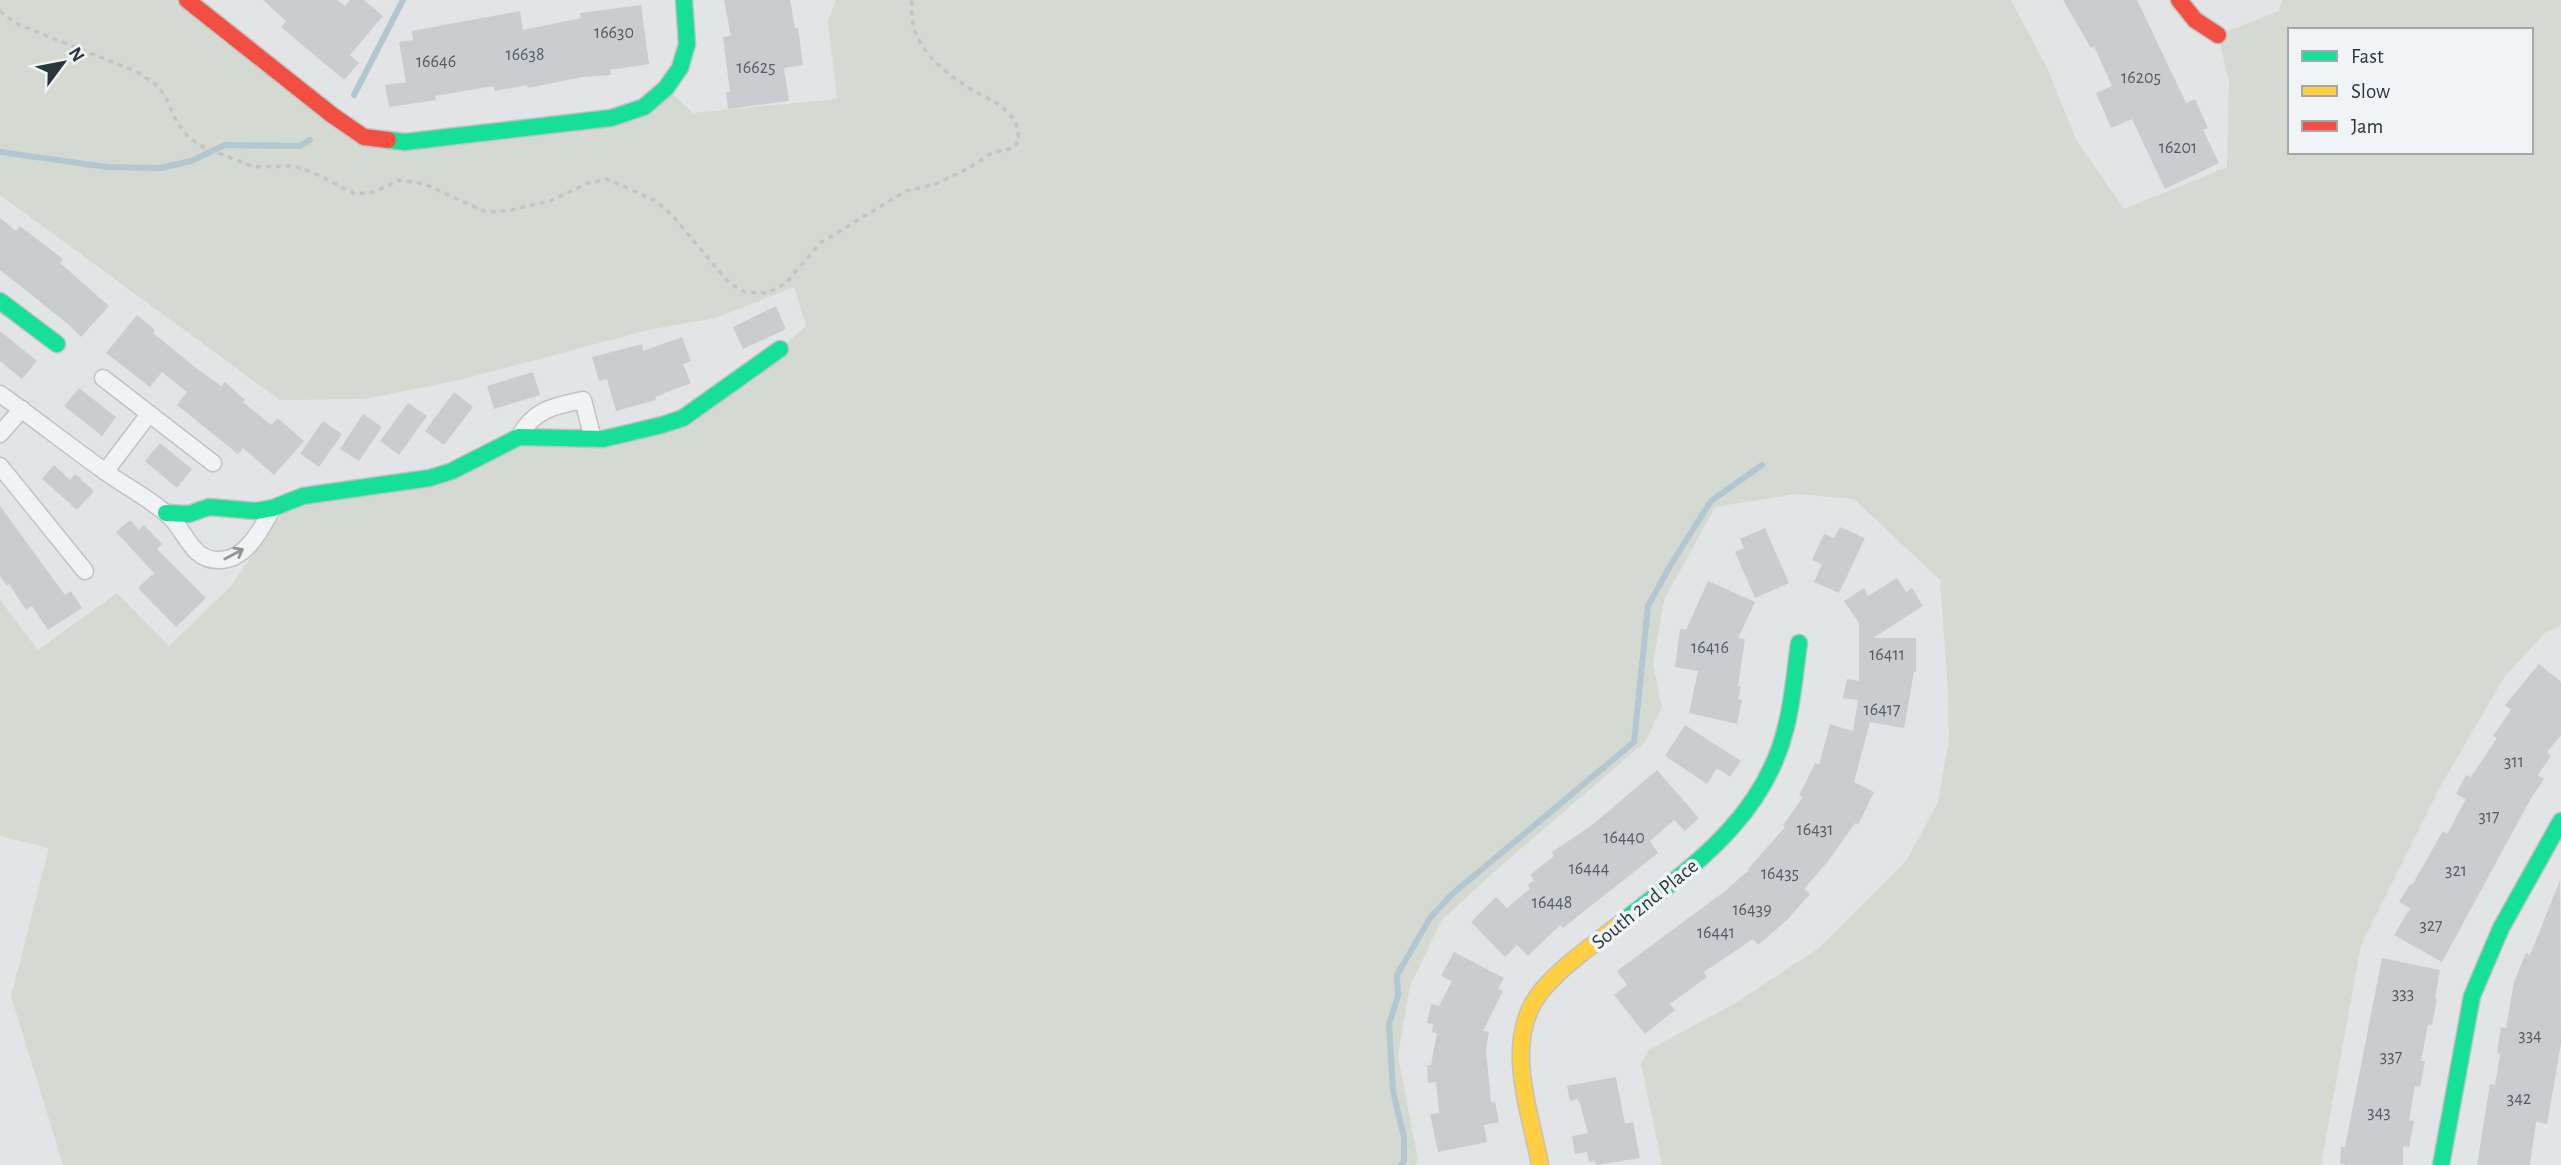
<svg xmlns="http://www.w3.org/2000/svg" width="2561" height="1165" viewBox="0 0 2561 1165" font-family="'Alegreya Sans',sans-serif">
  <rect width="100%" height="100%" fill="#e2e4e6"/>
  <path fill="#d4dad2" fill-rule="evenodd" d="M0 0H187L364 137 611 118 666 88 693 113 837 99 828 21 836 0H2011L2047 68 2077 141 2124 209 2227 167 2229 83 2218 35 2279 11 2282 0H2561V625L2545 633 2505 676 2440 787 2361 945 2321 1165H1662L1641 1064 1649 1050 1737 1002 1819 948 1906 861 1938 802 1949 739 1948 691 1940 580 1854 499 1796 494 1715 507 1664 600 1653 664 1662 707 1645 742 1495 871 1442 920 1410 986 1398 1056 1418 1160 1415 1165H63L11 996 49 848 0 836V600L38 650 117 593 169 646 231 586 277 520 303 496 430 478 519 437 662 425 780 349 806 326 794 287 716 318 652 329 464 379 365 399 280 400 0 195ZM2290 30H2531V152H2290Z"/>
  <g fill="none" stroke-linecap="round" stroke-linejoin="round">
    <path stroke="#b2c7d0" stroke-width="6" d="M354 95 403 0
      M0 152 107 167 161 168 191 161 225 145 300 146 310 140
      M1401 1165 1404 1161V1138L1393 1091 1389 1024 1398 996 1397 975 1430 918 1451 895 1634 742 1648 606 1670 566 1711 501 1762 465"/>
  </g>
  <path fill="#cacdcf" d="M263 0H337L345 6 350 0H364L383 16 350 55 359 63 344 80 281 27 286 21Z
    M724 0H790L795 28H798L803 65 784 68 789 101 728 109 726 92H730L723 37 731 36Z
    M2063 0H2137L2186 103 2195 99 2208 128 2203 130 2219 163 2165 189 2132 119 2111 128 2096 93 2112 86 2094 46 2091 48Z
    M641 5 649 64 610 70 611 75 583 77 528 88 527 85 495 91 494 86 435 96 436 100 389 107 385 85 406 82 399 42 413 40 412 31 520 11 523 30 581 18 580 13Z
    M0 218 16 231 20 226 63 259 60 263 109 306 81 337 68 324 0 270Z
    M776 306 786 329 743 349 733 327Z
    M137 315 155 330 153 333 196 368 221 386 225 382 245 400 243 402 271 425 278 418 304 441 274 475 243 448 238 454 177 405 187 392 162 372 150 387 106 353Z
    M0 331 37 361 22 379 0 361Z
    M682 337 691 361 683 364 691 383 655 397 656 400 616 411 607 379 599 381 592 357 642 344 643 351Z
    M533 372 540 395 494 409 487 386Z
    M79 388 116 417 102 436 64 406Z
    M454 392 473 407 444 445 425 431Z
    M408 403 427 416 399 455 380 441Z
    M363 414 382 427 359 461 340 449Z
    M323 421 342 434 319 467 300 454Z
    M160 443 192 469 177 488 145 461Z
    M54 465 70 480 75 474 94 491 77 510 42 479Z
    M0 506 65 595 71 591 82 608 48 630 32 606 26 610 9 584 7 586 0 576Z
    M130 520 139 530 144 525 162 544 157 549 206 598 176 627 138 588 154 573 116 532Z
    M1840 527 1865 538 1839 593 1814 582 1822 564 1812 560 1824 534 1834 538Z
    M1765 528 1789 583 1755 598 1735 552 1744 548 1740 539Z
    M1897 578 1906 592 1912 588 1923 606 1873 638H1916V672H1914L1904 728 1870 722 1854 782 1874 792 1858 825 1855 823 1829 860 1804 889 1810 894 1787 920 1758 945 1753 939 1704 972 1707 977 1670 1004 1675 1010 1645 1034 1614 995 1627 985 1617 971 1725 891 1749 870 1748 869 1785 827 1783 825 1803 797 1799 796 1815 763 1819 765 1830 724 1853 731 1858 700 1843 698 1847 679 1859 681V623L1844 601 1864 588 1868 596Z
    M1708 581 1755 602 1738 638 1745 639 1738 686H1741L1738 699 1742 700 1737 724 1689 713 1698 671 1675 667 1680 629 1686 630Z
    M2539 664 2561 682V735L2547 752 2551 756 2538 775 2544 779 2530 800 2442 962 2394 935 2410 908 2399 902 2410 884 2412 885 2443 831 2447 834 2466 799 2456 794 2466 775 2471 777 2497 738 2493 736 2511 710 2505 705Z
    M1685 725 1741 761 1730 777 1717 768 1707 784 1665 756Z
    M1657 770 1699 818 1685 831 1674 820 1650 841 1658 853 1563 928 1560 925 1528 956 1517 945 1505 957 1471 922 1496 897 1507 908 1530 889 1528 885 1534 880 1530 875 1554 856 1552 852 1592 825Z
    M2560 880 2561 1044 2547 1124 2536 1122 2530 1165H2477L2490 1084 2495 1085 2500 1054 2497 1053 2501 1027 2506 1028 2514 982 2526 953 2530 955Z
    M1454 952 1504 978 1498 989 1503 991 1483 1031 1489 1032 1486 1050 1491 1102H1495L1499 1122 1484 1125 1487 1142 1438 1152 1430 1114 1439 1113 1436 1082 1428 1083 1427 1065H1431L1437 1033 1432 1032 1433 1024 1427 1023 1431 1004 1439 1006 1452 981 1441 976Z
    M2382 958 2440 970 2435 999H2437L2432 1025 2428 1024 2421 1061H2425L2420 1087 2415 1086 2409 1120 2414 1121 2409 1147 2403 1146V1165H2346L2340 1163 2341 1147H2345Z
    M1616 1077 1625 1124 1633 1122 1640 1158 1596 1165 1595 1161 1589 1162 1587 1152 1575 1154 1572 1136 1588 1133 1580 1104 1577 1099 1570 1101 1567 1086Z"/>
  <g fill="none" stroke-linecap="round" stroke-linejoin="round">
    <defs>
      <path id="street" d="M103 378 213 463
        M0 394C35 419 68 445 103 470 124 486 150 498 169 516 186 531 191 560 218 560 246 561 261 529 273 508
        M0 434 22 409
        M519 437C534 409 554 406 583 400L593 439
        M0 466 85 571
        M105 472 149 414"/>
      <path id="fast" d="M388 140 405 142 611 118 644 107 666 88 680 68 687 44 684 0
        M0 301 57 344
        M166 513 189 514 209 507 256 511 273 508 303 496 430 478 452 471 519 437 603 439 662 425 683 418 780 349
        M1621 923C1690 868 1764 819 1786 727 1793 700 1795 671 1799 643
        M2441 1165 2472 996 2501 928 2561 821"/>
      <path id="slow" d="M1540 1165C1530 1109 1501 1038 1543 989 1565 963 1595 944 1621 923"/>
      <path id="jam" d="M187 0 332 115 364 137 388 140
        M2179 0 2195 20 2218 35"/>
    </defs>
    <use href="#street" stroke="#c0c2c4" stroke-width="19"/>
    <use href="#fast" stroke="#c0c2c4" stroke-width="19"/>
    <use href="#slow" stroke="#c0c2c4" stroke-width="19"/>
    <use href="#jam" stroke="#c0c2c4" stroke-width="19"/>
    <path stroke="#c2c5c7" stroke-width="3.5" stroke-dasharray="5 5" stroke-linecap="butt" d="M0 11 15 23 135 71 154 83 164 94 177 122 188 137 203 147 254 167 294 166 314 173 355 194 373 192 400 180 424 184 486 212 507 211 550 201 588 183 607 179 656 201 672 215 729 283 745 292 767 293 785 284 820 243 906 191 936 184 967 169 992 153 1013 148 1019 141C1018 134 1018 125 1014 120 1003 103 987 99 971 89 937 68 907 42 912 0"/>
    <use href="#street" stroke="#f1f2f4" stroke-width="16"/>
    <use href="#fast" stroke="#16e098" stroke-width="16"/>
    <use href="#slow" stroke="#ffcf43" stroke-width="16"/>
    <use href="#jam" stroke="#f24e42" stroke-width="16"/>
  </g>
  <defs><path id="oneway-shaft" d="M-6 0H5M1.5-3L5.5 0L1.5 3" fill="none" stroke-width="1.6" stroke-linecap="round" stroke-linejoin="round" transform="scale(1.75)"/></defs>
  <use stroke="#8e949a" href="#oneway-shaft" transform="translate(234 554) rotate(-28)"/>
  <g text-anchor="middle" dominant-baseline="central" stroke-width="7" stroke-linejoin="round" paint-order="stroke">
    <g font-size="18" fill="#535c64">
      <text x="614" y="33">16630</text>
      <text x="525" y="55">16638</text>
      <text x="436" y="62">16646</text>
      <text x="756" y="68">16625</text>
      <text x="2141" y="78">16205</text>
      <text x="2178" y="148">16201</text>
      <text x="1710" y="648">16416</text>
      <text x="1887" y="655">16411</text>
      <text x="1882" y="710">16417</text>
      <text x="2514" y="762">311</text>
      <text x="2489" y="817">317</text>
      <text x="1815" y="830">16431</text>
      <text x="1624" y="838">16440</text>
      <text x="1589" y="869">16444</text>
      <text x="2456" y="871">321</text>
      <text x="1780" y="874">16435</text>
      <text x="1552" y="903">16448</text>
      <text x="1752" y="910">16439</text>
      <text x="2431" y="926">327</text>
      <text x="1716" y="933">16441</text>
      <text x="2403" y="994">333</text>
      <text x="2530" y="1036">334</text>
      <text x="2391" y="1057">337</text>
      <text x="2519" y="1099">342</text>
      <text x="2379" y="1113">343</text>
    </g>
    <g font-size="21" fill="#2a363f" stroke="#f0f4f6">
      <text transform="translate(1645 904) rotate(-39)">South 2nd Place</text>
    </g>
  </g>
  <rect x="2288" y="28" width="245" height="126" fill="#f0f4f6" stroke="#a1a8ad" stroke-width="2"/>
  <rect x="2302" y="51" width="35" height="10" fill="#16e098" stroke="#a1a8ad" stroke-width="2"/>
  <text x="2351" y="63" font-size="21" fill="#2a363f">Fast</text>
  <rect x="2302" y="86" width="35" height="10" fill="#ffcf43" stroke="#a1a8ad" stroke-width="2"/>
  <text x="2351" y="98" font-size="21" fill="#2a363f">Slow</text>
  <rect x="2302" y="121" width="35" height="10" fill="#f24e42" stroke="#a1a8ad" stroke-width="2"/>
  <text x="2351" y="133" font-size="21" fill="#2a363f">Jam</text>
  <g transform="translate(63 63) rotate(58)" stroke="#f0f4f6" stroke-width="5" paint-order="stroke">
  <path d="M0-5L12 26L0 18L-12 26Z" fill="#2a363f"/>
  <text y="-10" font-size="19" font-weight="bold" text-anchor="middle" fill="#2a363f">N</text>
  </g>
</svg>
